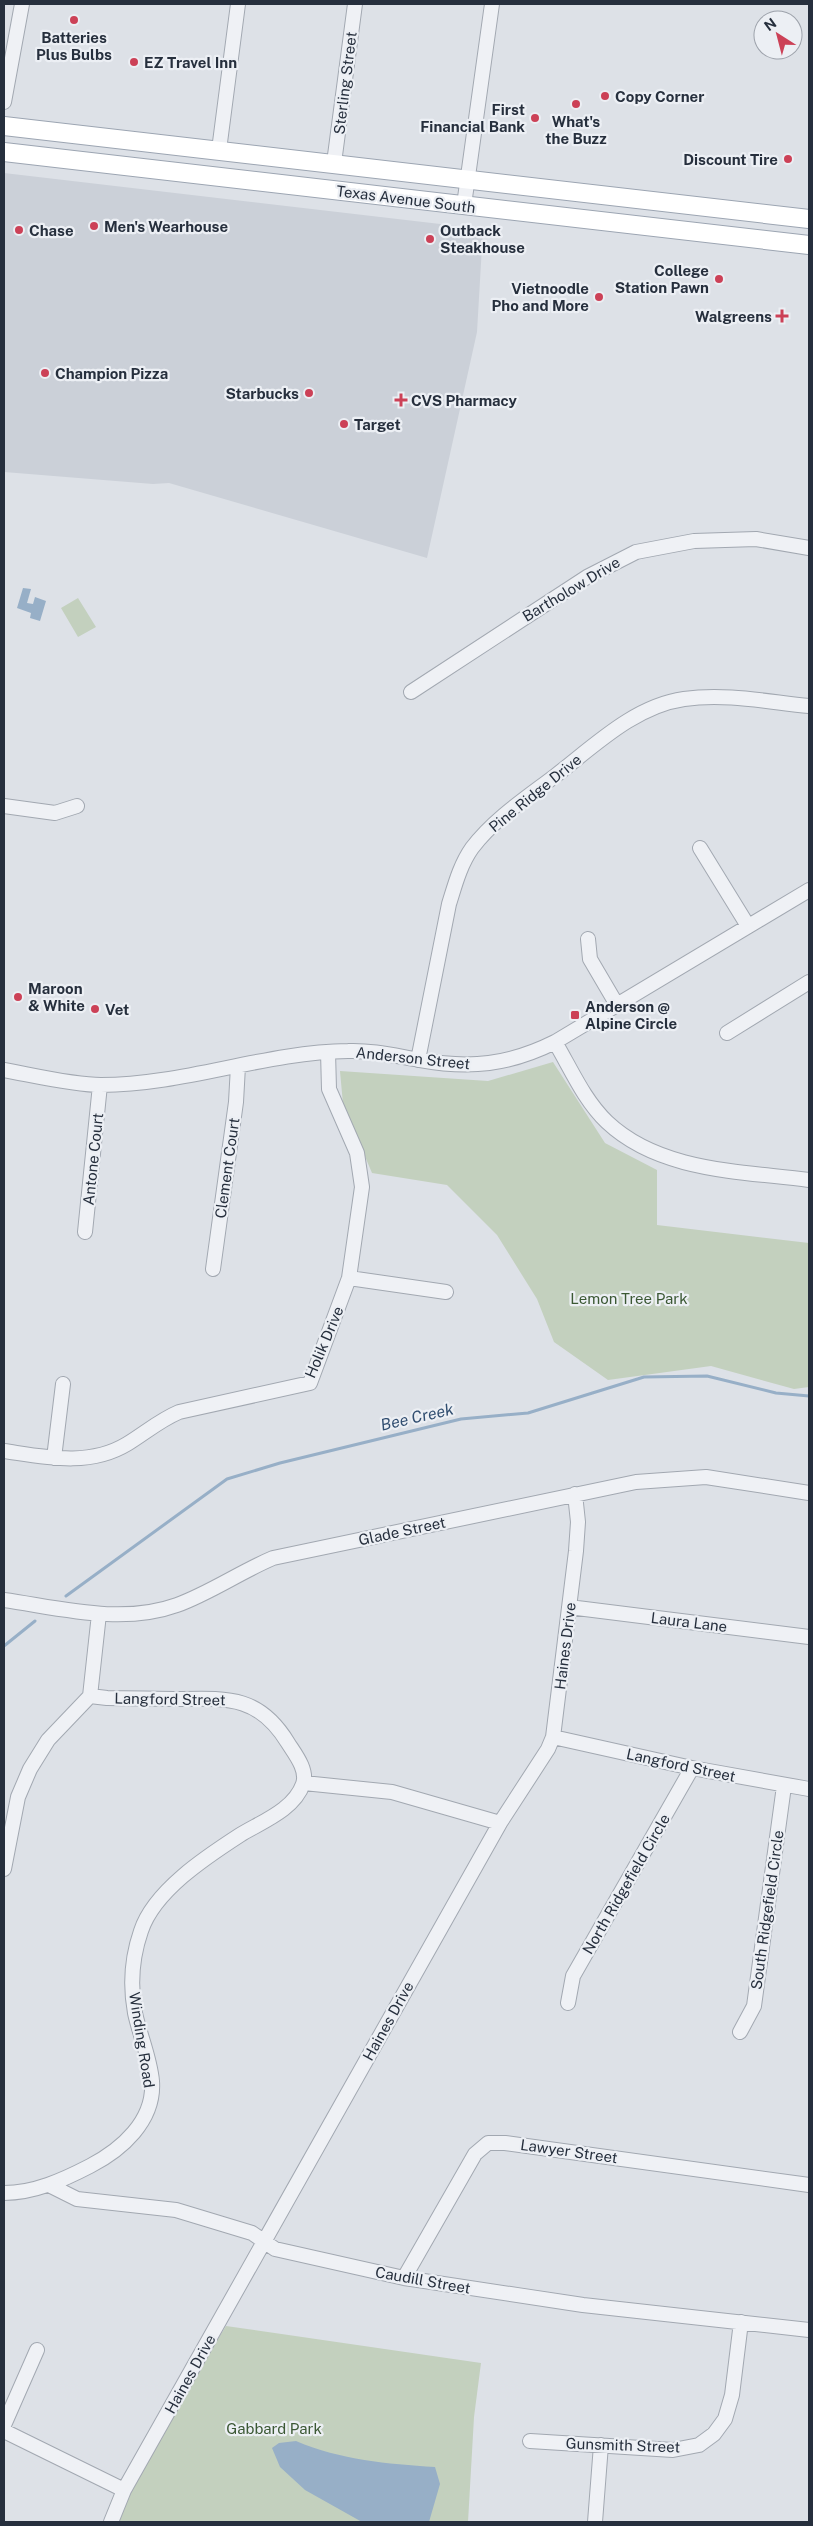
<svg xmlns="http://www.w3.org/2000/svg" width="813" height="2526" viewBox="0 0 813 2526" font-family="'Public Sans',sans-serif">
  <rect width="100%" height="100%" fill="#dde1e7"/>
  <path fill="#cbd0d8" d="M4 173 483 229 477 332 427 558 169 483 153 484 4 472Z"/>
  <path fill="#c3d0be" d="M78 598 96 627 78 637 61 608Z
    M553 1062 605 1143 657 1170V1225L809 1243V1387L794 1389 711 1366 608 1380 554 1342 537 1299 497 1235 447 1185 372 1173 343 1104 340 1071 488 1081Z
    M226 2326 481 2363 474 2417 468 2522H111L124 2490Z"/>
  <path fill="#97afc7" d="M23 588 31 589 27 603 33 604 35 597 46 601 40 621 30 618 31 613 17 608Z
    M296 2441C341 2460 387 2464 435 2467L440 2484 429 2522H362L305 2490 280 2467 272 2448 279 2443Z"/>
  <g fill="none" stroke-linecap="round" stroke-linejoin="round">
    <path stroke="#97afc7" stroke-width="3" d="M66 1596 227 1479 280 1463 461 1419 528 1413 644 1377 707 1376 776 1393 809 1396
      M4 1646 35 1621"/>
    <defs>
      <path id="minor" d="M4 102 22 4
        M219 150 238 4
        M334 163 355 4
        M464 205 492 4
        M411 692 587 577 636 552 694 541 756 539 809 548
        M4 806 55 813 77 806
        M700 848 748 926
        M588 939 590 959 617 1005
        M727 1033 809 982
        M555 1042C571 1069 584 1100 607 1122 660 1172 741 1171 809 1180
        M418 1060 449 904C455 885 460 865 472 848 494 819 526 798 555 776 593 747 634 706 684 699 726 693 768 702 809 706
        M4 1070C32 1075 73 1085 101 1085 184 1085 265 1052 348 1051 372 1050 396 1056 420 1060 470 1069 509 1065 555 1042L809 890
        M85 1232 100 1085
        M213 1269 236 1102 238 1066
        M349 1278 446 1292
        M4 1451C45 1457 89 1467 127 1444 145 1433 160 1420 179 1412L310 1383 349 1278 362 1187 357 1153 329 1089 328 1052
        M54 1458 63 1384
        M4 1600C60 1608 122 1625 177 1605 210 1593 240 1572 273 1558L636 1482 706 1477 809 1493
        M569 1607 809 1637
        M553 1737 692 1768 809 1789
        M304 1783 392 1792 500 1823
        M4 1869 18 1797 30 1769 48 1740 90 1696 99 1614
        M568 2003 573 1976 692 1768
        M740 2032 754 2006 784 1786
        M49 2185 77 2199 176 2210 252 2233 275 2249 404 2278 583 2305 809 2330
        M4 2193C34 2193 63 2180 90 2166 121 2150 155 2121 152 2081 150 2058 140 2036 135 2013 130 1986 132 1957 141 1931 154 1891 206 1857 240 1835 261 1822 294 1810 303 1784 308 1770 295 1754 288 1743 260 1697 230 1698 181 1699 157 1699 132 1698 107 1698L90 1696
        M404 2278 475 2154 488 2143H505L809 2185
        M4 2425 37 2350
        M4 2431 124 2490
        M530 2441 673 2450 699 2445 714 2434 725 2419 732 2395 741 2322
        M111 2522 124 2490 500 1823 548 1749 553 1737 576 1551 578 1522 575 1494
        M595 2522 601 2445"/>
      <path id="major" d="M4 126 809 219
        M4 152 809 245"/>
    </defs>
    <use href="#minor" stroke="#a2a8b1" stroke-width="16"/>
    <use href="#major" stroke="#9ca5b2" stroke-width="20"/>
    <use href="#minor" stroke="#eff1f5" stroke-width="14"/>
    <use href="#major" stroke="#fff" stroke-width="18"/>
  </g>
  <g fill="#cc4157" stroke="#eceff4" stroke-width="2">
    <circle cx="74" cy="20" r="5"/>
    <circle cx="134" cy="62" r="5"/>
    <circle cx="605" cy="96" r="5"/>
    <circle cx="576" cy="104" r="5"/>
    <circle cx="535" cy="118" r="5"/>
    <circle cx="788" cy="159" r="5"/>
    <circle cx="94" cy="226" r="5"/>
    <circle cx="19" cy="230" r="5"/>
    <circle cx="430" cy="239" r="5"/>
    <circle cx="719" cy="279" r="5"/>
    <circle cx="599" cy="297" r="5"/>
    <path d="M779.5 308.5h5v5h5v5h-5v5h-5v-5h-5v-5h5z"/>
    <circle cx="45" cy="373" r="5"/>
    <circle cx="309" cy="393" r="5"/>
    <path d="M398.5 392.5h5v5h5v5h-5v5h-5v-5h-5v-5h5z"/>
    <circle cx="344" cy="424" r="5"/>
    <circle cx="18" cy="997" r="5"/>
    <circle cx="95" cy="1009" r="5"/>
    <rect x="570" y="1010" width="10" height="10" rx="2.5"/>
  </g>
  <g text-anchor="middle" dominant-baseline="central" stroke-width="4.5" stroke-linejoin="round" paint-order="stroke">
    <g font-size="15" font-weight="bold" fill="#262f3d" stroke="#eceff4" text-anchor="start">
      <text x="74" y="37" text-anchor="middle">Batteries<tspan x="74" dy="17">Plus Bulbs</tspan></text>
      <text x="144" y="62">EZ Travel Inn</text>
      <text x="615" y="96">Copy Corner</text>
      <text x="525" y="109" text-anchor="end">First<tspan x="525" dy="17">Financial Bank</tspan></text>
      <text x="576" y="121" text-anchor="middle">What's<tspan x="576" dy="17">the Buzz</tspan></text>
      <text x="778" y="159" text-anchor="end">Discount Tire</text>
      <text x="104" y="226">Men's Wearhouse</text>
      <text x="29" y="230">Chase</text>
      <text x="440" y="230">Outback<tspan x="440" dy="17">Steakhouse</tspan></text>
      <text x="709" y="270" text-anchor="end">College<tspan x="709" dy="17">Station Pawn</tspan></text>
      <text x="589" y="288" text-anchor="end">Vietnoodle<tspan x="589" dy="17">Pho and More</tspan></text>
      <text x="772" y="316" text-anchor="end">Walgreens</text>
      <text x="55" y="373">Champion Pizza</text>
      <text x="299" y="393" text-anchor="end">Starbucks</text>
      <text x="411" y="400">CVS Pharmacy</text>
      <text x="354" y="424">Target</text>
      <text x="28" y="988">Maroon<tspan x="28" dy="17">&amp; White</tspan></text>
      <text x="585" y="1006">Anderson @<tspan x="585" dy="17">Alpine Circle</tspan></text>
      <text x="105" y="1009">Vet</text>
    </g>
    <g font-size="15" fill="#262f3d" stroke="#eceff4">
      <text transform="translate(345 83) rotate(-83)">Sterling Street</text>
      <text transform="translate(406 199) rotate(7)">Texas Avenue South</text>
      <text transform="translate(571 589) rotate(-31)">Bartholow Drive</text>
      <text transform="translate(535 793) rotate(-39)">Pine Ridge Drive</text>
      <text transform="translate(413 1058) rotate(6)">Anderson Street</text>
      <text transform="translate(93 1159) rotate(-84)">Antone Court</text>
      <text transform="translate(227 1168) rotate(-82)">Clement Court</text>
      <text transform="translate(324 1342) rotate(-67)">Holik Drive</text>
      <text transform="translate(402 1531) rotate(-12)">Glade Street</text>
      <text transform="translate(689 1622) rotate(7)">Laura Lane</text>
      <text transform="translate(565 1646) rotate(-83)">Haines Drive</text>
      <text transform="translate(170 1699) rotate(1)">Langford Street</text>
      <text transform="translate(681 1765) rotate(12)">Langford Street</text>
      <text transform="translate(626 1884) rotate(-60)">North Ridgefield Circle</text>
      <text transform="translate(767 1910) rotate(-82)">South Ridgefield Circle</text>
      <text transform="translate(388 2021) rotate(-61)">Haines Drive</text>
      <text transform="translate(142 2040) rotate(81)">Winding Road</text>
      <text transform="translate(569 2151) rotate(8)">Lawyer Street</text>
      <text transform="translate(423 2280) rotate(10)">Caudill Street</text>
      <text transform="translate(190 2374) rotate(-61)">Haines Drive</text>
      <text transform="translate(623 2445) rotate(2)">Gunsmith Street</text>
    </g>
    <g font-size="15" fill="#3b5834" stroke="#eceff4">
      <text x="629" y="1298">Lemon Tree Park</text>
      <text x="274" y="2428">Gabbard Park</text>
    </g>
    <g font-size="16" font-style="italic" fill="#314e70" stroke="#eceff4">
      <text transform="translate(417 1417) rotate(-13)">Bee Creek</text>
    </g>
  </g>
  <rect width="813" height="2526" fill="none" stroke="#262f3d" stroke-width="10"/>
  <g transform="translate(778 35) rotate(324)"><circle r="24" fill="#eceff4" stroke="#9da2ab"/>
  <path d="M0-4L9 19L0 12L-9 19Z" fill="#cc4157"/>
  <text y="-8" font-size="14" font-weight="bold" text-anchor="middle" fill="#262f3d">N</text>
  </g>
</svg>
